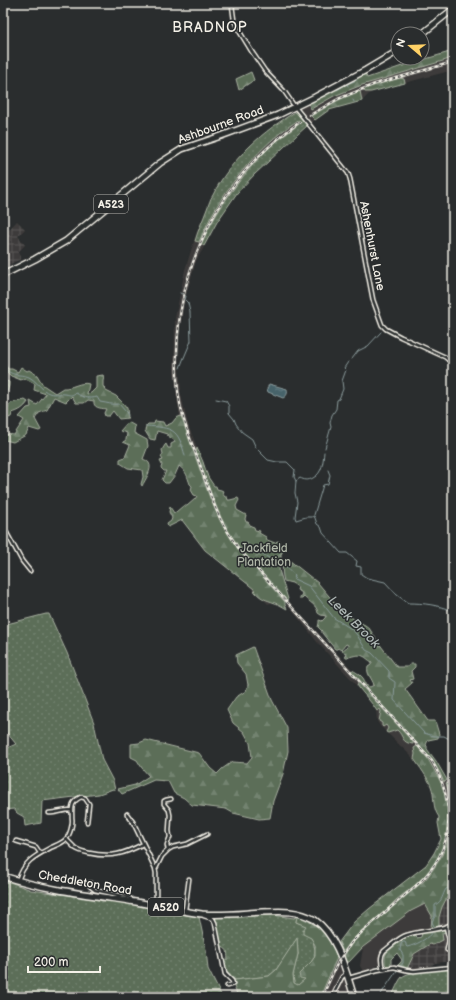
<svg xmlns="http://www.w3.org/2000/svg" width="456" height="1000" viewBox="0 0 456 1000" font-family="'Balsamiq Sans',sans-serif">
  <defs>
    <pattern id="industrial-grid" width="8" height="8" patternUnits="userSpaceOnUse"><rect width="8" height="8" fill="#3e3b3a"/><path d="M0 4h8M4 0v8" fill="none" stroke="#5a5856"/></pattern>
    <pattern id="grass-dots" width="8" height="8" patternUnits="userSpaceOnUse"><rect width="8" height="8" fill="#5b6e58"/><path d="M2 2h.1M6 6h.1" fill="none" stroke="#738370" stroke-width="1.8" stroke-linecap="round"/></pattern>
    <pattern id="forest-firs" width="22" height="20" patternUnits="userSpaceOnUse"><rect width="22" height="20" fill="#5b6e58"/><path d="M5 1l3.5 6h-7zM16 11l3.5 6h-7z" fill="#738370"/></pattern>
    <pattern id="water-ripples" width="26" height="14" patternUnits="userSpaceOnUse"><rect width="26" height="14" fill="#47636b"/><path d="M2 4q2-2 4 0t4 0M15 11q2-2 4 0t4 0" fill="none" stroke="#627a80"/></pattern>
  </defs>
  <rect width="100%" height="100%" fill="#2a2d2e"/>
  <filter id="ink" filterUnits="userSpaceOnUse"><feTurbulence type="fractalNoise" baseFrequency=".025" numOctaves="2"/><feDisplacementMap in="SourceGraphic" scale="8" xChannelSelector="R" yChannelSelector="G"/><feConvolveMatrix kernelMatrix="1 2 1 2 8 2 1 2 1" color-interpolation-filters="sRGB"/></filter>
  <g filter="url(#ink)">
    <path fill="#3e3b3a" d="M453 51V70L371 92 362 101 329 110 311 123 300 108 337 89 365 73 367 78 405 65Z
      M297 111 308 125 297 135 255 174 237 193 217 222 204 246 202 245V246L204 247 196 261 184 302 179 334 178 357 181 390H179L181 394 186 417 190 430 203 462 208 477 287 598 283 603 274 602 268 604 241 578 229 559 180 418 176 391H177V389L176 388 174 370 175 318 185 270 197 232 213 195 234 162 253 143 275 125 288 116Z
      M289 601 293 608 321 636 379 699 425 746 436 761 447 780 448 783 450 784 453 798V863L432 916 431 928 406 933 383 949 379 954 380 965 363 971 360 966 363 948 348 962H346L339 942 354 922 369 909 426 865 434 853 441 839 443 832 431 786 420 767 411 756 380 726 377 721 376 709 374 704 318 643 292 610 286 605Z
      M335 956 337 958 342 974 331 997H316Z
      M344 978 350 997H332Z"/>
    <path fill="url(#industrial-grid)" d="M17 221 25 229 18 236 25 245 18 252 21 259 3 268V245L7 239 4 235Z
      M453 886V919L448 924 439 927V917L442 906Z
      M453 926V961L435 963 428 968 413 970 407 969 414 954 430 944 433 945 436 943 442 933 446 932 448 937V943L445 951 448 952 451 942 450 929Z"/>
    <path fill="url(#grass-dots)" stroke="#a8b0a0" d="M297 111 308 125 297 135 255 174 237 193 217 222 204 246 201 244C218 207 242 174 271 146 280 138 291 131 300 123L299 120C269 137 234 177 217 206 210 218 204 230 199 242L195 241C198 230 203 220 207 209 209 204 210 199 213 195 229 161 265 129 297 111Z
      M46 614H49L67 653 94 723 102 760 113 781 115 790 113 789 99 794 42 801 41 823 25 826 24 817 17 813 14 809 3 810V750L16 744 3 728V625Z
      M7 881 31 890 138 905 157 910 199 917 206 950 208 969 222 997H3V891Z
      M272 915 294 918 297 916 296 922 307 926C309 934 318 948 314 957 312 963 304 969 299 974L306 979 298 985 294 984 293 975 298 954 297 939 276 970 269 976 235 980C226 973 226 970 224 960L228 959C227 952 229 950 222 947L215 917Z
      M453 969V995L444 997H391C395 991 398 981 402 977 410 970 442 970 453 969Z"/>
    <path fill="url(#forest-firs)" stroke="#a8b0a0" d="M453 51V58L362 85 334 96 311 109 308 103 337 89 365 73 367 78 405 65Z
      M251 72 254 80 239 90 236 79Z
      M400 78 404 79 405 83 371 92H365L363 89Z
      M360 91 362 101 329 110 315 120 311 116C327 107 343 96 360 91Z
      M3 361 8 369H12L18 372 21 367 27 371 29 370 37 375 43 385 55 393 63 388C71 389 81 381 89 384L87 394 91 393 96 388V376L103 375 104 377 103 381V386L106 391 116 396 123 403 127 408 128 418 119 419 113 411 109 416H105L104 413 106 409C100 408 93 408 94 401L88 400 84 403H76L72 396 66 402 54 397 47 410 39 413 35 419 41 430 39 431 29 428 26 435 13 442 5 440V434L14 435 24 420 19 417 27 408 31 407 30 401 37 405 46 394 34 390 35 384 24 378 21 380 11 376 4 370Z
      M3 380 9 382C10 392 1 395 8 407L11 403 25 400 28 402C24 408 19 411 12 413L11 417 3 420Z
      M181 416 210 498 222 524 239 550 285 602V605L287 609C283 607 279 604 275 603 265 599 263 600 255 592L254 589 205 550 182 520 168 527 167 524 171 521 172 518 169 512 170 507 174 513 176 512 183 506H187L195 499 197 496 194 495 191 490 192 486 190 484C187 476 187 472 179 466L175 475 169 483H165L162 480 166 471H164L161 468 162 465 160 461 163 460 161 457 163 454 162 450 165 445 166 444 168 448H171V444L175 442 174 440 168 436 167 434 157 431 155 440 150 439 145 431 146 426 148 424H154L155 421 163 422 165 426 172 423 176 418Z
      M128 422 135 426 134 433 147 440 148 446 143 459C145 460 148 461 149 463 153 469 145 480 142 486L141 484 143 477 142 470 128 468 120 463V459L125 457 130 445 123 442 126 440 127 433 120 431Z
      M197 448 203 462 208 477 214 486H216L217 489 221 490 223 491 222 493 225 497H227L228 500H230L238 498 239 500 236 506 237 510 246 515 245 519 246 522H248L251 526 254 527 255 530 260 531 259 533 266 537 267 540 275 543 277 541 280 542 281 544H283L284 550 281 554V558L277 561 280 565 279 570 288 599 286 600C268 582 247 561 233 540 216 512 207 482 196 452Z
      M286 559 289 560 318 583 339 608 355 620 365 625 369 628 378 642 397 667H407L411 664H415V667L411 671 413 679 410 680 412 683 405 689 428 721H435L439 734 438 738 428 740 426 745 427 746V749L436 761 447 780 446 781 444 782 440 773 433 761 351 671 352 670C358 673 366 678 365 685L370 687 374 685C372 678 366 674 368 667L371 665 372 662C368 660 366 657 363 656 359 654 353 656 349 657L348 658H346L345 656 346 653 342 651 348 646V645L346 644 341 650 338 648 337 649H335L322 633V631L318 627 319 623V620L322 621 325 618 326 616 321 615 318 613C317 605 309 602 304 597L302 599H300V597L302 594 301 592 297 590 298 587 292 583 284 581C282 573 281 565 286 559Z
      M253 647 272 700 287 728 288 751 283 774 273 801 270 818 259 819 233 813 226 809 192 805 184 798 174 793 168 781 154 780 122 794 118 789 135 785 149 776 142 768 137 760 131 757V744L139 743 146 740 199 753 210 768 217 774 222 769 232 762 247 763 252 757 250 743 244 732 233 723 227 710 236 697 246 691 248 685 246 674 237 663 236 655Z
      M358 683H359L413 742V744C401 743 404 736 397 730L388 733 386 732 388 728 386 725 383 727 382 726V723L379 721 381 711 380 709 377 711C371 701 363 694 357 685Z
      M417 746 428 759 443 786 445 792V798L449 813 448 830 444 846 434 865 425 875 414 886 396 900 383 913 361 931 354 938 343 952 339 942 354 922 369 909 426 865 434 853 441 839 438 823 439 817C432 808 435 796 431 786 428 778 419 766 414 759L415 754 414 748Z
      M446 783 450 784 453 791V886L442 907 439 917V927L431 928 432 916 425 904 411 911 363 947 349 962H346L344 956 351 945 362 933 425 880C433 870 441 859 445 848 451 833 453 814 450 798 449 793 447 788 446 783Z
      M297 916C320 925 329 935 337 958L320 997H232L231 996 227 997 237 994 233 984 235 980 269 976 276 970 297 938 298 954 293 975 294 983 298 985 305 979 300 978 299 974 312 961 315 956V945L311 938 303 934V930L306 926 296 922Z
      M442 929H445L446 932 442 933 443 940 433 945 430 944 414 954 407 969 397 966 401 962 402 960 397 953 391 959V965L387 966 385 964V956L387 952 406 937 416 935 417 938 421 937 422 933Z"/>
    <path fill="url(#water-ripples)" stroke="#8c9c9d" d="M269 384 287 389C288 393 287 396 283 398L268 392 267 389Z"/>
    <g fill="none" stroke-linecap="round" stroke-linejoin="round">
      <path stroke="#8c9c9d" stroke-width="1" d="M348 86 347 84 357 80
        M337 90 347 84
        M353 100 354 102
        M352 359 358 351 368 346 381 332
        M3 364C9 378 19 373 29 377 35 380 39 386 44 390 51 396 56 393 65 394 72 395 69 396 76 393 83 398 90 399 97 397L100 402C108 403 111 405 119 404L126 412 128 415
        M180 368 183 360 191 341 190 312 188 303 185 300 186 296 180 293
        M216 399 226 401 229 406V413L234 419 236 424 242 432 252 439 256 448 268 460 277 462H287L295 470 294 477 296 481 295 493 297 502 295 517 296 520 306 517H312L314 516 315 518 317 524 321 527 323 533 341 553H347L357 561 356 566 361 567V574L367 578 385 582 397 595 408 603C424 603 438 605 453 611
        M146 426C173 428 178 428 185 456
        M325 448 331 427 330 423 332 415 336 409 337 400 339 399 343 389 342 381 346 370 344 368 348 362
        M296 481 300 478C304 480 308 481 313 478 323 473 323 461 324 452
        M314 515 323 485 328 484 330 475 328 470
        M258 551 272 560H277L280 562
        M283 564 295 575 294 579 309 586 334 618 353 630 357 635 366 650 372 653 389 671V678L395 682 394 700 424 733 434 736H444L453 741
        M434 928V926L432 922 435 916V905C443 901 442 895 446 889L448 888 452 880 453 875
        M400 967 403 963V955L400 950 401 944 403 942H405L406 944V946L407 947C416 945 428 939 433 931
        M379 997 398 969"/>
      <defs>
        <path id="street" d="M231 3 232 5 234 20 238 29 252 52 265 71 284 91 295 107 348 173 350 179 373 300 382 325 386 329 401 337 445 357 453 364
          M3 526 22 561 30 571
          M49 813C57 813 63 810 71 810
          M127 814 133 822 155 868 156 873V906
          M66 839C69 842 72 845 75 848 79 851 84 852 89 853 111 858 124 854 143 844
          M16 841 36 847 40 853
          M168 850 167 845 170 837 169 831 170 815 169 810 164 804V801L166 800 171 799
          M156 868 162 856 168 850 173 847 187 844 207 834
          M18 881C24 861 35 856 52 847 57 845 63 843 66 839 70 835 73 824 72 818 72 809 70 802 81 797L85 798 89 804 87 822
          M90 883V886L95 890 128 897 131 899V901
          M185 910 189 879
          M204 916 213 919 215 923 225 974 232 981 233 984 227 986
          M446 927 449 940 447 950
          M383 969C381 963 380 956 384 951 391 946 399 937 407 935 420 930 443 931 453 923
          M349 978 377 970 394 967 406 970 414 971 453 967
          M332 997 342 977 346 974"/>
        <path id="highway" d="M422 34 453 9
          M3 275 35 259 66 241 160 163 182 149 221 136 278 115 315 97 366 70 398 51
          M3 876C46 890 91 895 136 902 158 906 180 911 202 914 222 916 243 913 262 912 281 911 299 910 315 920 338 936 346 972 354 997"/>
      </defs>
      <use href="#street" stroke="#f4f1e8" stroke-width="5.5"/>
      <use href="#highway" stroke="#f4f1e8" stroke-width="8"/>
      <use href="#street" stroke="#2a2d2e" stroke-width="2.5"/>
      <use href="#highway" stroke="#2a2d2e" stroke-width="5"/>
      <defs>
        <path id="rail" d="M310 115 338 99 375 84 453 62
          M300 122C284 133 270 145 256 159 206 211 178 282 177 353 176 374 177 396 183 416 187 432 193 447 199 462 205 480 211 498 219 516 224 527 232 538 239 549L432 761C456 804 456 848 418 884L363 931 351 943 338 962 322 997"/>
      </defs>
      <use href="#rail" stroke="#f4f1e8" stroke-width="2.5"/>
      <use href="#rail" stroke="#2a2d2e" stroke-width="1" stroke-dasharray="3" stroke-linecap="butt"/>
    </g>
  </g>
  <g text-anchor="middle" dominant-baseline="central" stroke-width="3" stroke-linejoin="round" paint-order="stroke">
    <g fill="#2a2d2e" stroke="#b7b6b0" stroke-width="1">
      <rect x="94" y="195" width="34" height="18" rx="3"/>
      <rect x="148" y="898" width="36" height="18" rx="3"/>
    </g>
    <g font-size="11" font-weight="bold" fill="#f4f1e8">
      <text x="111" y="204">A523</text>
      <text x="166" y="907">A520</text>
    </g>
    <g font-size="12" fill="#f4f1e8" stroke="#2a2d2e">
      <text transform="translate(221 125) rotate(-20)">Ashbourne Road</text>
      <text transform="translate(372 246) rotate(79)">Ashenhurst Lane</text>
      <text transform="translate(85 883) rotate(10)">Cheddleton Road</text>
    </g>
    <g font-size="12" fill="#afb6a7" stroke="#2a2d2e">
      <text x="264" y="548">Jackfield<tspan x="264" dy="14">Plantation</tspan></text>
    </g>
    <g font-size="13" font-style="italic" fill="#afb8b6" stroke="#2a2d2e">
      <text transform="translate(354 622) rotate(45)">Leek Brook</text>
    </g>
    <g font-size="14" letter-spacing="1" fill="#f4f1e8" stroke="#2a2d2e">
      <text x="210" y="27">BRADNOP</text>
    </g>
  </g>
  <rect width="456" height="1000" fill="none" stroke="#2a2d2e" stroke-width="16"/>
  <rect x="8" y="8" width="440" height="984" fill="none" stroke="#f4f1e8" stroke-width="1.5" filter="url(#ink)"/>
  <g transform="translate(410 46) rotate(289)"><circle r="19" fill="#2a2d2e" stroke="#7b7b78"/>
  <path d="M0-3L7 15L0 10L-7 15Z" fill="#ffd166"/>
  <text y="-6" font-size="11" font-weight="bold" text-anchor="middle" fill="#f4f1e8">N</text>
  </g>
  <path d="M28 966v6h72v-6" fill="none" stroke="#f4f1e8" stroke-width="2"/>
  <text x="34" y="966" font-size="12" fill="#f4f1e8" stroke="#2a2d2e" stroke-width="3" paint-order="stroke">200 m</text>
</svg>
